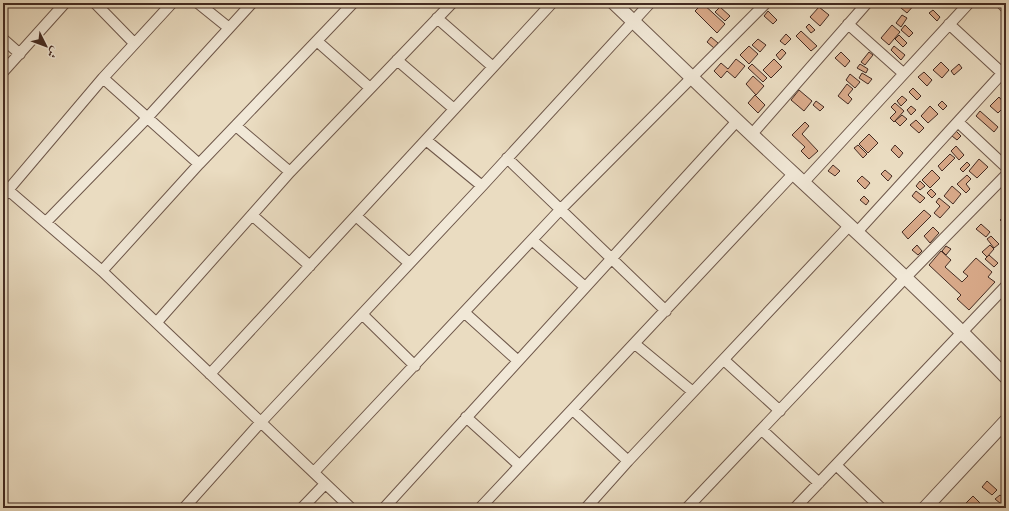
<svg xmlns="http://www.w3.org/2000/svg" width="1009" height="511" viewBox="0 0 1009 511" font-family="'Gentium Book Plus',Amiri,serif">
  <rect width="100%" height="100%" fill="#eadcc1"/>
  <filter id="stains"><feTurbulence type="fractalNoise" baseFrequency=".005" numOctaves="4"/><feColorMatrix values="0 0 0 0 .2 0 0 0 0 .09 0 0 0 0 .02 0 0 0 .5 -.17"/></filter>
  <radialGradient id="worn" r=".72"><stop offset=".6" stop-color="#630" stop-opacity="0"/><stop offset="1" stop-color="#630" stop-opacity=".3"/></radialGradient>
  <path fill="#d9aa8a" stroke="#442b22" d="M693 3H702L725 24 717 33 695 11 698 8Z
    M895 3H916L907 13Z
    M720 7 730 16 725 21 715 12Z
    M819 7 829 15 820 26 810 17Z
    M933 10 940 17 937 21 929 13Z
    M768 11 777 20 773 24 764 16Z
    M902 15 907 18 901 27 896 23Z
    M809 24 815 30 811 33 806 27Z
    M892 25 900 32 889 45 881 38Z
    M905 25 913 33 909 37 901 30Z
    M801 31 817 46 811 51 796 36Z
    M786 34 791 39 785 45 780 41Z
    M899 35 907 43 903 47 895 39Z
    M711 37 718 43 714 48 707 42Z
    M758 39 766 45 760 52 752 45Z
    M749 46 758 54 749 64 740 55Z
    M894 46 905 55 901 60 891 50Z
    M782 49 786 53 780 60 776 55Z
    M841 52 850 61 845 67 835 58Z
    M869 52 873 55 865 65 861 62Z
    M736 59 745 66 735 78 727 71 721 78 714 71 721 63 728 69Z
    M774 59 782 67 771 78 763 70Z
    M941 62 949 70 942 78 933 70Z
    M752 64 767 78 763 82 748 68Z
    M860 64 868 69 866 73 857 68Z
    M959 64 962 68 954 75 951 71Z
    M924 72 932 80 927 86 918 77Z
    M862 73 872 79 868 84 859 78Z
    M850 74 860 82 855 88 846 80Z
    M753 76 764 86 756 95 746 84Z
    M847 84 853 89 848 95 852 99 848 104 838 96Z
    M913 88 921 96 917 100 909 92Z
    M799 90 812 101 804 111 791 100Z
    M755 95 765 105 758 113 748 103Z
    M902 96 907 100 901 106 897 101Z
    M999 97 1006 105 998 113 990 106Z
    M816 101 824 107 820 111 813 105Z
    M942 101 947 106 943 110 938 105Z
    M895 103 904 111 894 122 890 118 896 112 891 107Z
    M911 106 916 110 911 115 907 110Z
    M930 106 938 114 928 123 921 116Z
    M980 111 998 127 994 132 976 116Z
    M902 115 907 119 900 126 895 121Z
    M916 120 924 128 919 133 910 125Z
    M805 122 809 126 802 134 818 151 809 159 801 151 805 147 792 135Z
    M956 131 961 136 957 140 952 136Z
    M869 134 878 143 868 153 859 144Z
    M858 145 867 154 863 158 854 148Z
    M895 145 903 153 899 158 891 150Z
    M956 146 964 155 959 160 951 151Z
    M950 154 955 158 942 171 938 166Z
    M979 159 988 167 977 178 969 171Z
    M967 162 970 165 963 172 960 169Z
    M833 165 840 171 835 176 828 171Z
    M885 170 892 176 888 181 881 174Z
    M932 170 940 178 930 188 922 180Z
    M967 175 971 179 966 184 970 189 966 193 957 184Z
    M862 176 870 183 865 189 857 181Z
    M920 181 925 186 920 190 916 186Z
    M952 186 961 194 953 204 944 196Z
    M931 189 936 194 932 198 927 193Z
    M916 191 925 198 920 203 912 196Z
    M864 196 869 201 866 205 860 200Z
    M939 198 950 207 940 218 934 213 940 206 936 202Z
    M1006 207V225L1000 220 1006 215 1002 211Z
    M924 210 931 216 908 239 902 232Z
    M981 224 990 232 986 237 976 229Z
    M933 227 939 233 930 243 924 236Z
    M991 236 999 244 994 248 987 239Z
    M917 245 922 251 918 255 912 250Z
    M990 245 994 249 987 257 982 252Z
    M946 246 951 249 946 255 942 251Z
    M941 251 951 260 945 267 962 282 968 276 963 272 976 258 992 272 988 277 995 282 969 310 957 299 961 295 929 265Z
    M989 255 998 263 994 267 985 259Z
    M987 481 997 490 992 495 982 487Z
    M1000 495 1005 499 1006 498V508L995 499Z
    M973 496 981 504 977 508H971L966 503Z"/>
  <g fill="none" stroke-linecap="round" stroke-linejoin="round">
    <defs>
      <path id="minor" d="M95 3 134 43
        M198 3 229 28
        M1001 3 1006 8
        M437 18 493 67
        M848 24 903 73
        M949 24 1002 73
        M3 39 20 54
        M318 42 370 88
        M397 60 454 109
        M3 72 65 3
        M103 78 199 164
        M958 122 1006 167
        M236 126 290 172
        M752 134 867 3
        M426 140 482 186
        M507 158 666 311
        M803 183 969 3
        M8 190 102 271 351 508
        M3 196 103 78 172 3
        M252 215 310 266
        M356 216 409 263
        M46 222 148 117 252 3
        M858 231 1006 69
        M532 240 585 287
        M102 271 199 164 353 3
        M465 313 517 360
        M362 314 415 366
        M157 322 290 172 452 3
        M635 344 693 392
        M724 360 780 411
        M210 374 552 3
        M573 410 628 461
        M466 417 519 465
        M762 430 819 483
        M836 465 881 508
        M314 472 560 210 766 3
        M184 508 261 422 482 186 650 3
        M302 508 325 484
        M384 508 737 121
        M480 508 793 174
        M586 508 628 461 850 225
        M687 508 906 277 1006 175
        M795 508 1006 286"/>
      <path id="tertiary" d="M614 3C674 60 733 118 794 174 866 241 938 306 1006 377
        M925 508 1006 421"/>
    </defs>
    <use href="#minor" stroke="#6e574a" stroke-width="12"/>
    <use href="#tertiary" stroke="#6e574a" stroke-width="15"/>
    <use href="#minor" stroke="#f1e8d7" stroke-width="10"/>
    <use href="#tertiary" stroke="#f1e8d7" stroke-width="13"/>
  </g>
  <rect width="1009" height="511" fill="none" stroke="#eadcc1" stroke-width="16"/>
  <rect x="4" y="4" width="1001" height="503" fill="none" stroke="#442b22" stroke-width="2"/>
  <rect x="8" y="8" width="993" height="495" fill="none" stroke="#442b22"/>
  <g transform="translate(46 46) rotate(132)" stroke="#f1e8d7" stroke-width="3" paint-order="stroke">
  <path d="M0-3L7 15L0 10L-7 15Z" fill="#442b22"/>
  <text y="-6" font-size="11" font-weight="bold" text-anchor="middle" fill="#442b22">ش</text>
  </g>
  <rect width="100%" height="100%" filter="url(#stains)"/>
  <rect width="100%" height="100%" fill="url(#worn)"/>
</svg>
